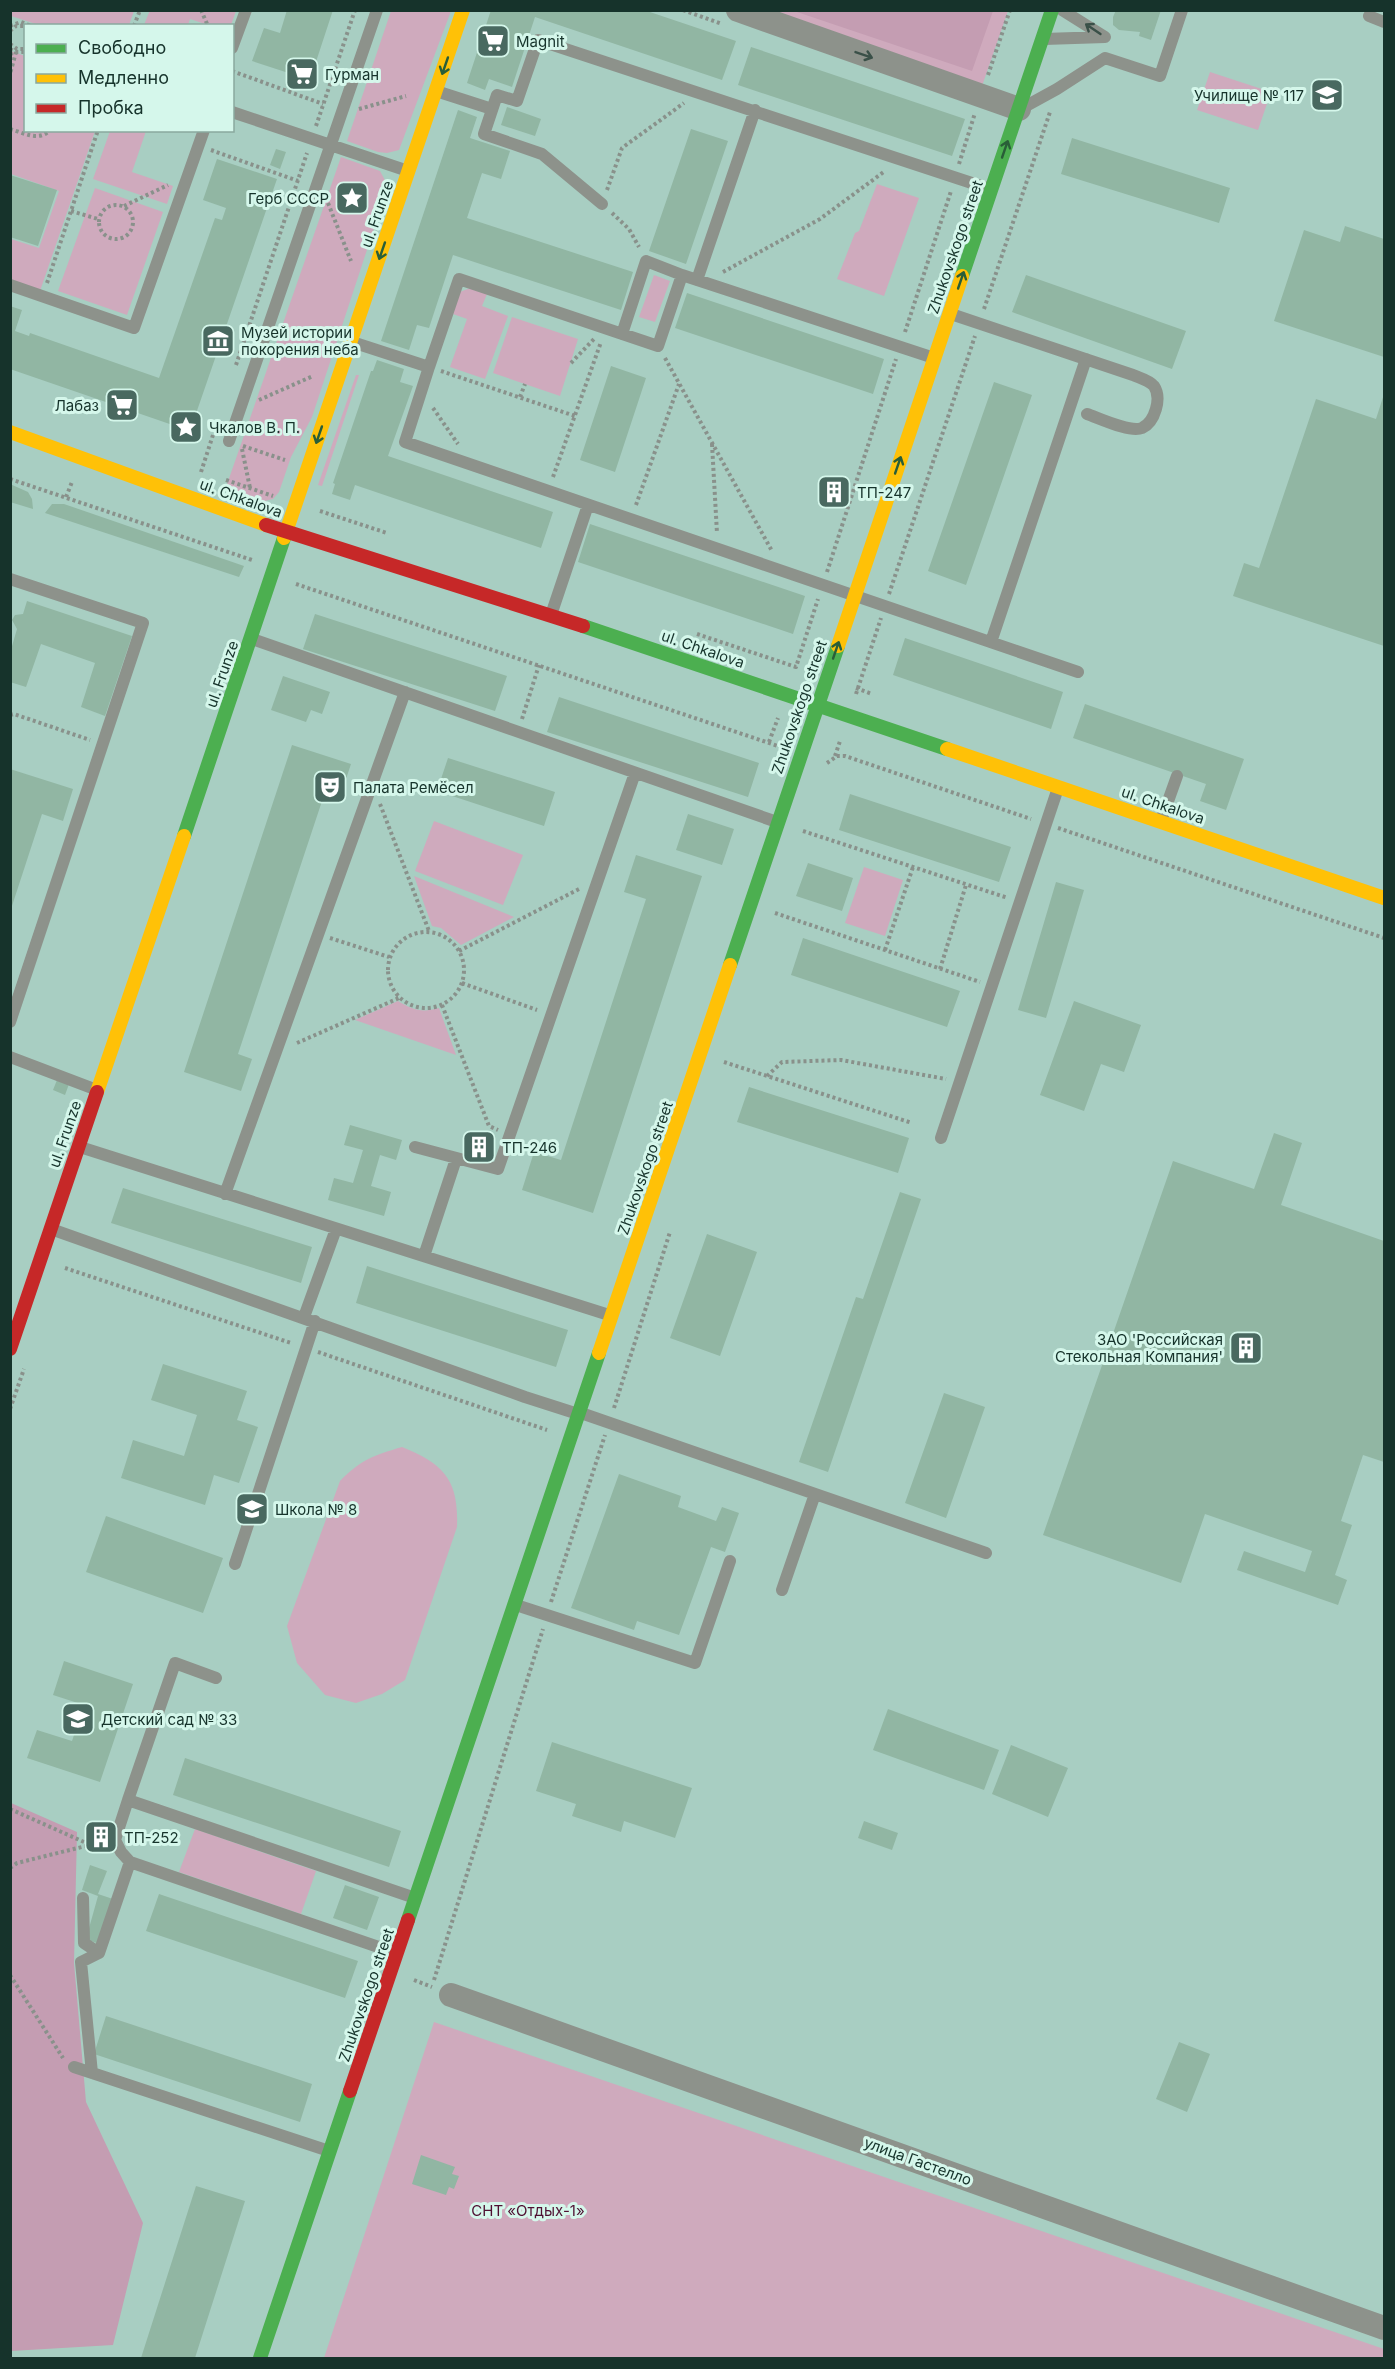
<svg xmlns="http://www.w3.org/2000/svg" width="1395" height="2369" viewBox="0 0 1395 2369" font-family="Inter,sans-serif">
  <rect width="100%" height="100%" fill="#a8cec2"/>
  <path fill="#cfaabd" d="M11 10H134V11L129 25H39L11 16Z
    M150 10H236V11L231 25H208L190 19 188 25H144Z
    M391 11H451L399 150 387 153 378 152 347 141Z
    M760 11H1008L982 86Z
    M11 51 25 56 26 130 95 131 40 291 11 281V239L39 248 59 191 11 174Z
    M1210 72 1271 92 1258 130 1197 110Z
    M110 131H146L132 172 173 186 167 204 93 179Z
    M341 157 380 171 388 186 312 417 291 457 279 492 273 499 260 502 225 490Z
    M877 184 919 198 884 296 837 279 855 233 859 231Z
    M95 188 163 212 127 315 58 291Z
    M654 275 670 281 655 322 639 317Z
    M470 288 487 294 482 306 508 316 485 379 450 367 467 319 453 314 460 292Z
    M512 317 578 339 560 396 493 373Z
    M356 375H359L322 486 318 485Z
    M434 821 523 855 503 905 415 871Z
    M864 867 903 880 885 936 845 923Z
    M414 876 514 917 461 945 441 928 432 926Z
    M398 1001C413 1010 422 1013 439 1008L456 1055 355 1020Z
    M402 1447C444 1464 459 1480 457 1527L405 1680 382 1694 356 1703 325 1695 297 1663 287 1626 340 1481C362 1459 372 1456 402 1447Z
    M195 1829 316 1871 301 1914 179 1872Z
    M434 2022 1384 2349V2358H324Z"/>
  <path fill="#c49db2" d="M794 11H993L972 71Z
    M11 1803 77 1832 74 1963 86 2102 143 2223 113 2345 11 2351Z"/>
  <path fill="#91b6a3" d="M287 10H333L310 80 252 61 264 28 280 33Z
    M491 10H644L736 41 722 80 535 17 512 87 489 79 485 90 467 83Z
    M1161 10 1151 40 1139 36 1140 32 1119 30 1113 25V17L1116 10Z
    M751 47 965 119 952 156 738 85Z
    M507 107 541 119 535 136 501 125Z
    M458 110 477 117 470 138 510 151 501 179 482 173 467 218 633 272 621 310 453 255 429 328 417 325 409 350 381 341Z
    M691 129 728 141 686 264 649 251Z
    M1072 138 1230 188 1219 223 1061 174Z
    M276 149 286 152 280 169 270 165Z
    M217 159 277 179 190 431 10 369V306L22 310 15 331 29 336 30 333 159 378 215 218 222 220 226 208 203 200Z
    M10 175 57 190 38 246 10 237Z
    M1345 226 1384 239V357L1274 321 1304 230 1340 242Z
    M1026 275 1186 331 1172 369 1012 312Z
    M687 293 884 359 873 394 675 328Z
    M377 360 404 369 400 382 413 386 388 456 553 512 541 548 355 485 350 500 332 494 335 484 333 483 371 371H373Z
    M611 366 646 378 615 472 580 460Z
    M994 382 1032 395 966 585 928 571Z
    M1384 394V646L1233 596 1244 563 1259 568 1316 399 1376 419Z
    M829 477 846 482 839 507 822 501Z
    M10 484 28 492 32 499 33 509 10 502Z
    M52 504H64L244 566 239 577 45 513Z
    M590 524 805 596 793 634 578 562Z
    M27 601 132 636 105 716 81 707 95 663 41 644 26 687 10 682V653L17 629 12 620 15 615 23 614Z
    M315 614 507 676 495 711 303 649Z
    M905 638 1063 692 1051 729 893 675Z
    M283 676 330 692 322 714 311 710 306 722 271 710Z
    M559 697 759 763 748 797 547 732Z
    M1085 704 1244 759 1226 810 1200 801 1206 784 1073 738Z
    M292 745 351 764 340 797 325 792 238 1054 252 1059 241 1091 184 1072Z
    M448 758 555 792 544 826 437 791Z
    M10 769 73 789 63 821 42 814 11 909Z
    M850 794 1011 847 999 882 839 830Z
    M688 814 734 829 722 865 676 850Z
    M636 855 702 876 593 1213 522 1190 534 1152 561 1160 646 899 624 892Z
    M808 863 853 878 842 911 796 896Z
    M1056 882 1084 890 1046 1018 1018 1010Z
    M803 938 960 991 947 1027 791 975Z
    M1074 1001 1141 1025 1124 1072 1101 1064 1084 1111 1040 1095Z
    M57 1080 69 1084 65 1095 53 1090Z
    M749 1087 909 1138 898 1173 737 1122Z
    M350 1125 402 1140 396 1160 380 1155 371 1186 391 1192 384 1216 328 1200 334 1178 353 1183 363 1150 344 1145Z
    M1274 1133 1302 1143 1281 1205 1384 1241V1462L1363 1455 1341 1521 1352 1525 1335 1575 1347 1580 1338 1605 1237 1570 1244 1551 1305 1572 1312 1551 1205 1514 1181 1583 1043 1535 1173 1161 1254 1189Z
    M476 1138 487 1141 482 1157 471 1153Z
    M123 1188 312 1247 301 1283 111 1223Z
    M900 1192 921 1199 828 1472 799 1462 856 1297 863 1299Z
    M707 1234 757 1252 720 1356 670 1338Z
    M367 1266 568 1330 556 1367 356 1303Z
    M163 1364 247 1391 237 1420 258 1427 239 1483 214 1475 205 1505 121 1478 133 1440 184 1456 197 1415 151 1400Z
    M944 1393 985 1407 946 1518 905 1503Z
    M619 1474 681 1496 678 1507 716 1521 722 1507 739 1513 725 1552 711 1547 679 1635 637 1621 634 1630 571 1608Z
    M106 1516 223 1558 203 1613 86 1572Z
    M64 1661 133 1684 100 1782 27 1758 37 1730 72 1741 84 1705 53 1695Z
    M888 1709 999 1750 984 1790 873 1750Z
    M552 1742 692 1788 675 1838 624 1821 621 1832 572 1816 576 1804 536 1791Z
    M1011 1745 1068 1768 1048 1817 992 1794Z
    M185 1758 401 1831 389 1867 173 1795Z
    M864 1821 898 1833 892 1850 858 1838Z
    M95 1823 114 1831 106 1850 89 1842Z
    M90 1865 107 1871 98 1894 113 1899 99 1944 86 1939 98 1896 82 1890Z
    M345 1885 379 1897 367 1930 333 1918Z
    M159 1894 358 1961 345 1998 146 1931Z
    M106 2016 312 2084 300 2122 94 2054Z
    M1179 2042 1210 2054 1187 2112 1156 2099Z
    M421 2155 455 2167 452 2174 459 2176 454 2189 449 2187 446 2195 412 2184Z
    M196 2186 245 2201 195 2358H141Z"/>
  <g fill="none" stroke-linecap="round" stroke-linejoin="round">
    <path stroke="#89918b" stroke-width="4" stroke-dasharray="3 3" stroke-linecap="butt" d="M201 10 208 26
      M683 10 722 24
      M10 26 21 22 31 26
      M134 26 140 10
      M10 31 16 26H26
      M10 44 17 49H26
      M10 49 16 52H26
      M10 54 16 52 10 74
      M232 71 323 104
      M988 75 1010 10
      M359 109 406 96
      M316 126 355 10
      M10 129C24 133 39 142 50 130
      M211 150 298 181
      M959 164 975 113
      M607 190 622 148 684 103
      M328 203 351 261
      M99 222a17 17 0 1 1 34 0a17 17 0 1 1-34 0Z
      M124 206 168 185
      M71 211 98 219
      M612 213 629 229 639 247
      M723 272 820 219 885 171
      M47 283 98 130
      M984 309 1050 112
      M905 332 951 191
      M665 358 772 551
      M571 363 594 339
      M236 365 307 153
      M441 371 575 416
      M520 397 525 384
      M259 400 313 376
      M433 408 458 444
      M712 444 717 533
      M243 446 285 460
      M242 449 250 488
      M201 472 213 435
      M553 477 601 342
      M10 479 252 560
      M226 480 273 496
      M66 497 72 482
      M636 505 679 384
      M320 511 387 533
      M827 572 896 359
      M296 584 778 746
      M889 594 975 336
      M697 634 796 667 818 599
      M856 688 872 694
      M856 694 881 618
      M10 715 14 714 90 740
      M522 719 539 665
      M769 742 778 718
      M835 756 840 741
      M827 763 837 756H845L1031 819
      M380 804 429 931
      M1058 828 1384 938
      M803 831 1008 898
      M775 913 980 982
      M388 970a38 38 0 1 1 76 0a38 38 0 1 1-76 0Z
      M330 938 389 957
      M885 950 913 867
      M459 951 579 889
      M940 969 966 885
      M462 983 537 1010
      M442 1005 489 1126 498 1130
      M297 1043 399 998
      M724 1062 912 1123
      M767 1076 782 1062 841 1060 946 1079
      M65 1268 291 1343
      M318 1352 547 1430
      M614 1408 670 1232
      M10 1409 24 1369
      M551 1602 605 1435
      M10 1809 102 1850
      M10 1868 17 1863 90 1845
      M10 1975 63 2058
      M414 1980 432 1987
      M434 1980 543 1629"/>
    <path stroke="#8d928b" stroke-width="12" d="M1369 16 1384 22
      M1044 39 1105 37 1062 10
      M232 48 246 10
      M436 91 492 109
      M1026 106 1057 89 1105 58 1160 76 1182 10
      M232 112 408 171
      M602 204 542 154 484 134 497 95 517 101 538 40 990 189
      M697 280 755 110
      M10 285 134 328 204 130
      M951 314 1133 375C1140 378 1149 380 1154 386 1162 398 1155 422 1142 428 1130 433 1099 418 1087 414
      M622 334 646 261 682 275
      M352 342 429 367 405 442 1078 672
      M429 367 459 279 658 346 682 275 934 358
      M229 441 377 10
      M10 579 143 623 10 1022
      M551 615 588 505
      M252 639 777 822
      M991 642 1086 359
      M1161 821 1177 776
      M10 1057 97 1090
      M941 1138 1058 788
      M80 1147 609 1315
      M415 1147 498 1169 635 773
      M225 1194 405 692
      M51 1229 525 1397 578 1414
      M424 1256 456 1159
      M304 1317 336 1229
      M581 1413 986 1553
      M235 1564 315 1321
      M782 1590 815 1494
      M516 1605 695 1663 730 1561
      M216 1678 175 1663 128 1800 415 1898
      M128 1800 115 1840 121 1852 130 1862
      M83 1898 84 1943 99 1953
      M74 2067 329 2151
      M92 2073 81 1962 99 1953 130 1862 396 1953"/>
    <path stroke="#8d928b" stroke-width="24" d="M738 10 1019 109
      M451 1995 1384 2328"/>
    <path stroke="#4caf50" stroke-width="14" d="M962 276 1052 10
      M583 626 947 749
      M184 836 284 538
      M730 965 838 646
      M408 1920 599 1353
      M260 2358 350 2091"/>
    <path stroke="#ffc107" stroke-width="14" d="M10 432 266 525
      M284 538 463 10
      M838 646 962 276
      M947 749 1384 898
      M97 1092 184 836
      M599 1353 730 965"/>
    <path stroke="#c62828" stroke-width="14" d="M266 525 583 626
      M10 1349 97 1092
      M350 2091 408 1920"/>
  </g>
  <defs><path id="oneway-shaft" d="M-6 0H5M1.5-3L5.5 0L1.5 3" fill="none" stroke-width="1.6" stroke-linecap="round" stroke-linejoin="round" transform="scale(1.5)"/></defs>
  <g stroke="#3a5048">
    <use href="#oneway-shaft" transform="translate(1093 29) rotate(-146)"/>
    <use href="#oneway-shaft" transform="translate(864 55) rotate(19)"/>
  </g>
  <g stroke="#295e38">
    <use href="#oneway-shaft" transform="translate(445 66) rotate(109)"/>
    <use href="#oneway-shaft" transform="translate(1005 149) rotate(-71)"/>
    <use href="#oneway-shaft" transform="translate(382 251) rotate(109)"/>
    <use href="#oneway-shaft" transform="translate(961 280) rotate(-71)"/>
    <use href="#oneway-shaft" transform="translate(319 435) rotate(109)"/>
    <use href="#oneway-shaft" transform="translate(898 465) rotate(-71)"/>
    <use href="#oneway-shaft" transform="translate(836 650) rotate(-71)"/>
  </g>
  <defs>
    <symbol id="supermarket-square" viewBox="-11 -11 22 22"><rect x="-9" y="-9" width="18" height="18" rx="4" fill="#496960" stroke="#d5f7eb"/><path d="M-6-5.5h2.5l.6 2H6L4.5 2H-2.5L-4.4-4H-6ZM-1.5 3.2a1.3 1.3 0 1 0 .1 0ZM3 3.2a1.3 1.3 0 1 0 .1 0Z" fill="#fff"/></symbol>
    <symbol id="university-square" viewBox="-11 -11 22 22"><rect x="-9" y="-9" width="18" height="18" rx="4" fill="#496960" stroke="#d5f7eb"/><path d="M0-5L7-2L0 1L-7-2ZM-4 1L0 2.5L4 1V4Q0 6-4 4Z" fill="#fff"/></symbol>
    <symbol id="sight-square" viewBox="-11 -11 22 22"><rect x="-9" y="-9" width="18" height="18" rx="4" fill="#496960" stroke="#d5f7eb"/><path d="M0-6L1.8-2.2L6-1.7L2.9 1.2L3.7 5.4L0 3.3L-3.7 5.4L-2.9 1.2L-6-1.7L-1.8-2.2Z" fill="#fff"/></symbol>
    <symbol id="museum-square" viewBox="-11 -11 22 22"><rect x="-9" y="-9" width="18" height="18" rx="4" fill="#496960" stroke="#d5f7eb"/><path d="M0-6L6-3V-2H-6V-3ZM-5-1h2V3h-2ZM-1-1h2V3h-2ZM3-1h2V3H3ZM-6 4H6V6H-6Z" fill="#fff"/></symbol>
    <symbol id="building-square" viewBox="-11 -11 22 22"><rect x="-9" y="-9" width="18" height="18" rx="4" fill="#496960" stroke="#d5f7eb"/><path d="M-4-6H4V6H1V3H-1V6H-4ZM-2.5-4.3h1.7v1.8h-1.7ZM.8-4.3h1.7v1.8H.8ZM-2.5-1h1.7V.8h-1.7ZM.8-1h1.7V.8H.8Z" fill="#fff"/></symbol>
    <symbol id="theatre-square" viewBox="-11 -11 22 22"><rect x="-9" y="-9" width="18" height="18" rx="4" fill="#496960" stroke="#d5f7eb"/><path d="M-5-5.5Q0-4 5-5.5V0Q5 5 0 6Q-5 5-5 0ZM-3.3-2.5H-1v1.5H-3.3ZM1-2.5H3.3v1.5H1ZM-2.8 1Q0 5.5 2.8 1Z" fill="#fff"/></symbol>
    <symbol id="school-square" viewBox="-11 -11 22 22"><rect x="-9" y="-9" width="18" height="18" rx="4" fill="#496960" stroke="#d5f7eb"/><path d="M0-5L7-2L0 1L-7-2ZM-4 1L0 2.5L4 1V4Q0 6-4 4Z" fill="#fff"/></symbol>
  </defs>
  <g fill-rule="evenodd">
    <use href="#supermarket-square" x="474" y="22" width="38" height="38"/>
    <use href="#supermarket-square" x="283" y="55" width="38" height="38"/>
    <use href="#university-square" x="1308" y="76" width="38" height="38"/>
    <use href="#sight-square" x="333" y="179" width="38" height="38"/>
    <use href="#museum-square" x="199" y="322" width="38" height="38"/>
    <use href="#supermarket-square" x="103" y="386" width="38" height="38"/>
    <use href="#sight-square" x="167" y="408" width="38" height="38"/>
    <use href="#building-square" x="815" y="473" width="38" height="38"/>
    <use href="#theatre-square" x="311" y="768" width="38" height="38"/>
    <use href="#building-square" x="460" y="1128" width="38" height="38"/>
    <use href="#building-square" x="1227" y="1329" width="38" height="38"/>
    <use href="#school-square" x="233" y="1490" width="38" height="38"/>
    <use href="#school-square" x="59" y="1700" width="38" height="38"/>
    <use href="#building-square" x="82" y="1818" width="38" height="38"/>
  </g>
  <g text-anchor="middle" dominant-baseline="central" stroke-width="6" stroke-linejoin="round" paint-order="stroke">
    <g font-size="15" fill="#16332b" stroke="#d5f7eb" text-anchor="start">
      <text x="516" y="41">Magnit</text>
      <text x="325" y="74">Гурман</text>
      <text x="1304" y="95" text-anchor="end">Училище № 117</text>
      <text x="329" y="198" text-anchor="end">Герб СССР</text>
      <text x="241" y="332">Музей истории<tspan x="241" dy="17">покорения неба</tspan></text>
      <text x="99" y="405" text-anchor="end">Лабаз</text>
      <text x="209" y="427">Чкалов В. П.</text>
      <text x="857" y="492">ТП-247</text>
      <text x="353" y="787">Палата Ремёсел</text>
      <text x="502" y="1147">ТП-246</text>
      <text x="1223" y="1339" text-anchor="end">ЗАО 'Российская<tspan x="1223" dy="17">Стекольная Компания'</tspan></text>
      <text x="275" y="1509">Школа № 8</text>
      <text x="101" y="1719">Детский сад № 33</text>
      <text x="124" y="1837">ТП-252</text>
    </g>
    <g font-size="15" fill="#16332b" stroke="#d5f7eb">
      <text transform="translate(377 214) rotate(-71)">ul. Frunze</text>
      <text transform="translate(955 247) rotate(-71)">Zhukovskogo street</text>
      <text transform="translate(241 498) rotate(20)">ul. Chkalova</text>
      <text transform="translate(703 649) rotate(19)">ul. Chkalova</text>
      <text transform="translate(222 674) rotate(-71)">ul. Frunze</text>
      <text transform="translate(799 707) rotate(-71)">Zhukovskogo street</text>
      <text transform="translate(1163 805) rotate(19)">ul. Chkalova</text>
      <text transform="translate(65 1134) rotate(-71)">ul. Frunze</text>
      <text transform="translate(645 1168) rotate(-71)">Zhukovskogo street</text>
      <text transform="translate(366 1995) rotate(-71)">Zhukovskogo street</text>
      <text transform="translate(918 2161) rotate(20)">улица Гастелло</text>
    </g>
    <g font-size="15" fill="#4f1032" stroke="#d5f7eb">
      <text x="528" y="2210">СНТ «Отдых-1»</text>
    </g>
  </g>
  <rect width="1395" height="2369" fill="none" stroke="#16332b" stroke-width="24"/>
  <rect x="24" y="24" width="210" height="108" fill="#d5f7eb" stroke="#89a99e" stroke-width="1.5"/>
  <rect x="36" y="44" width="30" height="9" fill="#4caf50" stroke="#89a99e" stroke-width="1.5"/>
  <text x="78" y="54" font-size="18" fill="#16332b">Свободно</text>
  <rect x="36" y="74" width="30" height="9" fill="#ffc107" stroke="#89a99e" stroke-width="1.5"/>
  <text x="78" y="84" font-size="18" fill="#16332b">Медленно</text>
  <rect x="36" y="104" width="30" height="9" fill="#c62828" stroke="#89a99e" stroke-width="1.5"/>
  <text x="78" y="114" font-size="18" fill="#16332b">Пробка</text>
</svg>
